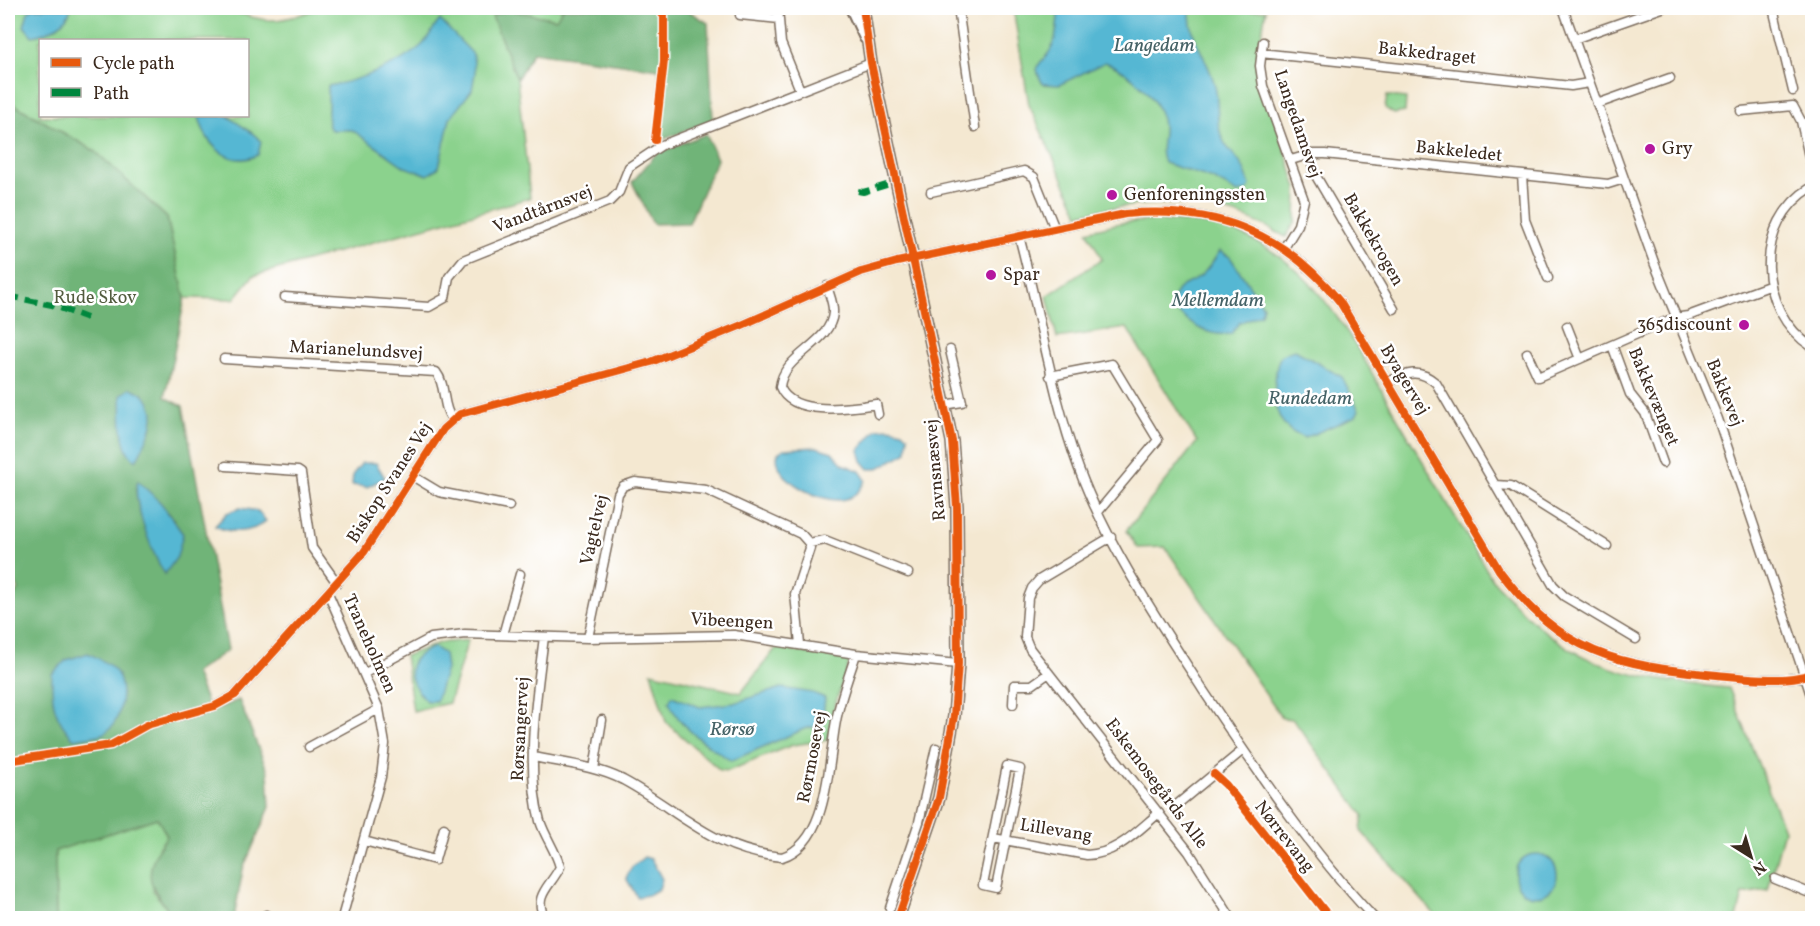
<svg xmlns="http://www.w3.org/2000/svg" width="1820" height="926" viewBox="0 0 1820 926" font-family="Vollkorn,serif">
  <rect width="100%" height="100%" fill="#fff"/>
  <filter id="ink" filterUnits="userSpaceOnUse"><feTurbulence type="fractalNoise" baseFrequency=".0167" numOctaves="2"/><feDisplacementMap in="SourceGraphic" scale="12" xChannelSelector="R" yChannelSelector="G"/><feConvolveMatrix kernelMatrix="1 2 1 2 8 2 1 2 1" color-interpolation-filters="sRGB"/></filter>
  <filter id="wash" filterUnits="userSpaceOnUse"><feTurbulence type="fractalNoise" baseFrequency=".008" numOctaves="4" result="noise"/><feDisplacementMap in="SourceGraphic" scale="24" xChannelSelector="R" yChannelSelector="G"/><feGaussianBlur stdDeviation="1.35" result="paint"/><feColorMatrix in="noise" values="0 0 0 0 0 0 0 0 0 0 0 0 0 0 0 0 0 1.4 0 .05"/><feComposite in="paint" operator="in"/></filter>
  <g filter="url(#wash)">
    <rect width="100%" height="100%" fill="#f4e8d1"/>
    <path fill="#8bd28d" stroke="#637e56" stroke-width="1.5" fill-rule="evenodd" d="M8 8H225C270 25 276 23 320 8H563L557 19 508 10 492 16 517 79 530 198 253 276 234 299 185 298 167 218 95 151 8 101ZM40 40H248V116H40Z
      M1013 8H1228L1230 11 1266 10 1257 60 1297 188 1296 221 1286 237C1212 195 1159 199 1079 214L1029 105Z
      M1387 96 1406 98 1405 112 1394 114 1385 108Z
      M1157 220C1182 222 1210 222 1233 231 1319 262 1359 352 1402 426 1432 477 1462 528 1492 579 1567 666 1617 678 1729 688L1784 830 1768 890 1743 894 1737 918H1438L1361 831 1363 815 1293 719 1282 718 1165 547 1138 548 1126 531 1197 442 1127 328 1057 338 1047 296 1102 259 1087 231 1120 223Z
      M468 640 449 703 413 711 405 656 439 643Z
      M776 648 850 660 834 708 828 740 793 745 728 771 720 770 666 722 651 672 741 693Z
      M157 817 167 836 158 848 153 891 175 918H56L55 851Z"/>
    <path fill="#70b478" stroke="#566f4b" stroke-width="1.5" fill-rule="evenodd" d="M563 8H684L708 23 713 120 662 140 659 69 533 52 517 79 492 16 508 10 556 19Z
      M8 101 95 151 167 218 185 298 165 397 183 406 228 650 195 673 210 711 239 700 268 772 270 807 243 869 234 918H175C148 885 140 874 167 836L157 818 55 851 56 918H8V602L19 590 8 569ZM142 393C151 407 155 416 150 433L126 446 121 396ZM138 481 175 520 159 564C152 545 130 499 138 481Z
      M706 134 717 159 689 223 653 224 632 182 657 153Z"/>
    <path fill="#54b7d3" stroke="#487078" stroke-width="1.5" d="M34 8H71C67 24 47 34 32 36L24 26 28 12Z
      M1059 8H1190C1188 42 1211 59 1216 91 1219 109 1215 125 1224 142 1228 150 1236 156 1241 164 1245 170 1247 178 1250 185L1248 190 1238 193 1213 179 1164 163C1158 149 1164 140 1163 126 1161 99 1129 71 1105 62L1059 85 1043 84C1029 61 1044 65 1052 47 1058 36 1057 19 1059 8Z
      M440 20 473 54 475 73 472 90 450 118 439 167 428 175 405 167 352 130H331L328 125V86C357 81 398 66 421 46 427 41 433 28 440 20Z
      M199 116H228C237 124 256 133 261 142L258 155C228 169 205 144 199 116Z
      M1220 251 1230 257 1263 306 1261 314 1239 323 1231 334C1207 337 1187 323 1172 306 1177 282 1182 289 1199 277 1207 272 1214 259 1220 251Z
      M1295 350 1342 377 1359 410 1356 416 1305 438C1275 428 1272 401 1276 373 1277 368 1277 360 1282 355 1285 353 1291 351 1295 350Z
      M131 388C169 403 149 436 136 461 118 450 122 414 121 395Z
      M889 428 903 431 908 436 907 452 877 469H869L862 461 859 450 877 429Z
      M816 447 832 452 843 464 860 471 866 480C861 489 856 496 846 499 824 505 770 479 778 453L784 449Z
      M362 463H376L385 478 367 487 352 485 353 474Z
      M138 481 161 503 183 534 177 557 165 574C154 558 130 498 138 481Z
      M240 508 258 511 266 521C253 533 231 534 215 526L227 513Z
      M434 647 444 654 446 669 436 701H426C405 678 403 659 434 647Z
      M88 653C99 659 112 664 118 675 126 692 121 726 102 734 94 737 83 737 74 739 54 719 51 701 52 674L66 660Z
      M781 688 813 693 825 698 822 725 804 729 731 761C708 745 680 729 669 702L672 696 700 707 734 703Z
      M1515 875a21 21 0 1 1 42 0a21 21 0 1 1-42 0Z
      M644 857 651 859 662 879 659 889 648 895 637 897 626 878 632 867Z"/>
  </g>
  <g filter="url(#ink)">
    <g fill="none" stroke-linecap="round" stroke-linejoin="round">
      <defs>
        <path id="minor" d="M778 8 781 43 800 90
          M958 8 975 127
          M1563 8 1655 265 1718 419 1812 698
          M1773 8 1793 91
          M740 15 779 19
          M1574 39 1662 8
          M1263 42 1260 66 1263 86 1304 200 1298 225 1284 248
          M1261 53 1571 86 1589 83
          M1597 104 1670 78
          M1741 111 1793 106 1801 121 1812 170
          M1311 154 1313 171 1394 309
          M1291 160 1311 154H1325L1608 184 1624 179
          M1522 175 1525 220 1548 278
          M1812 187C1753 222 1756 310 1812 347
          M931 192 1024 171 1034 177 1055 229
          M1019 236C1040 314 1051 393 1079 469 1108 547 1158 620 1203 690 1255 768 1309 849 1374 918
          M827 286C829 294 834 304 833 313 830 345 783 354 780 387 792 417 851 408 876 404L878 414
          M285 297 429 307 445 298 449 277 463 260 610 201 619 192 629 167 662 145 871 63
          M1567 326 1580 359
          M1612 345 1630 394 1645 413 1663 463
          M1527 353 1538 377 1674 318 1688 316 1769 286
          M224 359 436 372C447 386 441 405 452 419
          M1050 376 1112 364 1158 440 1098 512
          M1388 382C1407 373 1419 368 1436 383L1553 585 1564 596 1636 639
          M944 405 962 402 950 350
          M226 466 298 471 301 473 312 548 337 583
          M414 477 439 492 509 506
          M1496 485 1511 486 1607 546
          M1111 537 1039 580 1032 588 1028 598 1025 637 1030 649 1189 852 1231 918
          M809 543 825 540 908 573
          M328 593 379 709 385 744 381 777 342 918
          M503 635 520 574
          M544 637C537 693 525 766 540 821 545 837 556 851 560 867 551 886 532 896 545 918
          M588 638 618 494 623 486 635 482 706 490 801 534 809 543 810 548 795 594 800 644
          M365 673 431 638 465 634 588 638 734 635 856 654 958 664
          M1013 704 1014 685H1032L1049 673
          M309 747 379 709
          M534 757C563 763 595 766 623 780 679 810 713 851 782 857 829 842 828 762 836 721 840 699 849 676 856 654
          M8 761 111 745 147 725 215 706 235 695 364 552 443 429 460 414 651 362 742 325 861 272 897 262 1125 214C1214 206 1283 231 1340 302L1499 570C1563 655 1616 665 1717 675 1748 678 1782 683 1812 674
          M1007 766 1020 769 996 888 983 885Z
          M594 769 602 720
          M1174 807 1243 750
          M993 838 1087 855C1117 854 1137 831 1159 813
          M364 841 435 860 444 828
          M1775 879 1812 894
          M890 908 919 822 936 748
          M265 918 266 915"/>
        <path id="major" d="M851 8 865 38
          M863 8 871 63 952 441 957 507 958 664 954 716 939 798 898 918"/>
      </defs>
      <use href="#minor" stroke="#7c6c5d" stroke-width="11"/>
      <use href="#major" stroke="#7c6c5d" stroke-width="14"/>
      <use href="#minor" stroke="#fff" stroke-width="8"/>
      <use href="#major" stroke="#fff" stroke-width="10"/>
      <path stroke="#00873e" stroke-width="6" stroke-dasharray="12 6" stroke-linecap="butt" d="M220 11 221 8
        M858 191 863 192 897 182
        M8 296 52 305 87 318"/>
      <defs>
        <path id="cycleway" d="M863 8 871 63 952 441 957 507 958 664 954 716 939 798 898 918
          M655 140 664 61V16L657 8
          M8 761 111 745 147 725 215 706 235 695 364 552 443 429 460 414 651 362 742 325 861 272 897 262 1125 214C1214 206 1283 231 1340 302L1499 570C1563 655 1616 665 1717 675 1748 678 1782 683 1812 674
          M1214 774 1226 785 1330 918"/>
      </defs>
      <use href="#cycleway" stroke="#fff" stroke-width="11"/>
      <use href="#cycleway" stroke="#e8590c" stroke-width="8"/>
    </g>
  </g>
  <g fill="#b5179e" stroke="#fff" stroke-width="2">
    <circle cx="1650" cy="149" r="6"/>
    <circle cx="1112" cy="195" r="6"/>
    <circle cx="991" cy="275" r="6"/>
    <circle cx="1744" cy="325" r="6"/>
  </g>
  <g text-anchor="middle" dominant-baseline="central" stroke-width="5" stroke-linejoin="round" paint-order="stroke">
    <g font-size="18" fill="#3b2a1e" stroke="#fff">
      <text transform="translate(1427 54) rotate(6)">Bakkedraget</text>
      <text transform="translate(1297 124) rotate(71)">Langedamsvej</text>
      <text transform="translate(1459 152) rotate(6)">Bakkeledet</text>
      <text transform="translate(543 210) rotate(-21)">Vandtårnsvej</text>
      <text transform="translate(1373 240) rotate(60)">Bakkekrogen</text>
      <text transform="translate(356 351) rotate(3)">Marianelundsvej</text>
      <text transform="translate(1404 380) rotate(59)">Byagervej</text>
      <text transform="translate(1724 393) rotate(68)">Bakkevej</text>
      <text transform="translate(1653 397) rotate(67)">Bakkevænget</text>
      <text transform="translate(936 470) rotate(-95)">Ravnsnæsvej</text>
      <text transform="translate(390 483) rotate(-57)">Biskop Svanes Vej</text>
      <text transform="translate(595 530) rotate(-77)">Vagtelvej</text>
      <text transform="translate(732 622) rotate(3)">Vibeengen</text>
      <text transform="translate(369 644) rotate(66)">Traneholmen</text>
      <text transform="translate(521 729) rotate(-87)">Rørsangervej</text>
      <text transform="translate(813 757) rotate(-79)">Rørmosevej</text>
      <text transform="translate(1156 784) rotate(53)">Eskemosegårds Alle</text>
      <text transform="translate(1056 831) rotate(9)">Lillevang</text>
      <text transform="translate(1284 837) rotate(52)">Nørrevang</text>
    </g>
    <g font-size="18" fill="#3b2a1e" stroke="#fff" text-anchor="start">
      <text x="1662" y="149">Gry</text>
      <text x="1124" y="195">Genforeningssten</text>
      <text x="1003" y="275">Spar</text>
      <text x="1732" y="325" text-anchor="end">365discount</text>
    </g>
    <g font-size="18" fill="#535c3f" stroke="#fff">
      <text x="95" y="298">Rude Skov</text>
    </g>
    <g font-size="20" font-style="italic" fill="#456266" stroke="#fff">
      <text x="1154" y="46">Langedam</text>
      <text x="1218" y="301">Mellemdam</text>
      <text x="1310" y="399">Rundedam</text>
      <text x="732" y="730">Rørsø</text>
    </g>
  </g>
  <rect width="1820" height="926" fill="none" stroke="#fff" stroke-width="30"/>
  <rect x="39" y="39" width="210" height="78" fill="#ffffff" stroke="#b1aaa5" stroke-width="1.5"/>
  <rect x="51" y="58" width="30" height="9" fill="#e8590c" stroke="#b1aaa5" stroke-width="1.5"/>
  <text x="93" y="69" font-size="18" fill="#3b2a1e">Cycle path</text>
  <rect x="51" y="88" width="30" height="9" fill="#00873e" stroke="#b1aaa5" stroke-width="1.5"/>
  <text x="93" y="99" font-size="18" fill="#3b2a1e">Path</text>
  <g transform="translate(1751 857) rotate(143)" stroke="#ffffff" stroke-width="4.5" paint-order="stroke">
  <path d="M0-4.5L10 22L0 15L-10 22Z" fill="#3b2a1e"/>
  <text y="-9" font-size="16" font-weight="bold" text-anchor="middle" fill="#3b2a1e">N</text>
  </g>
</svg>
